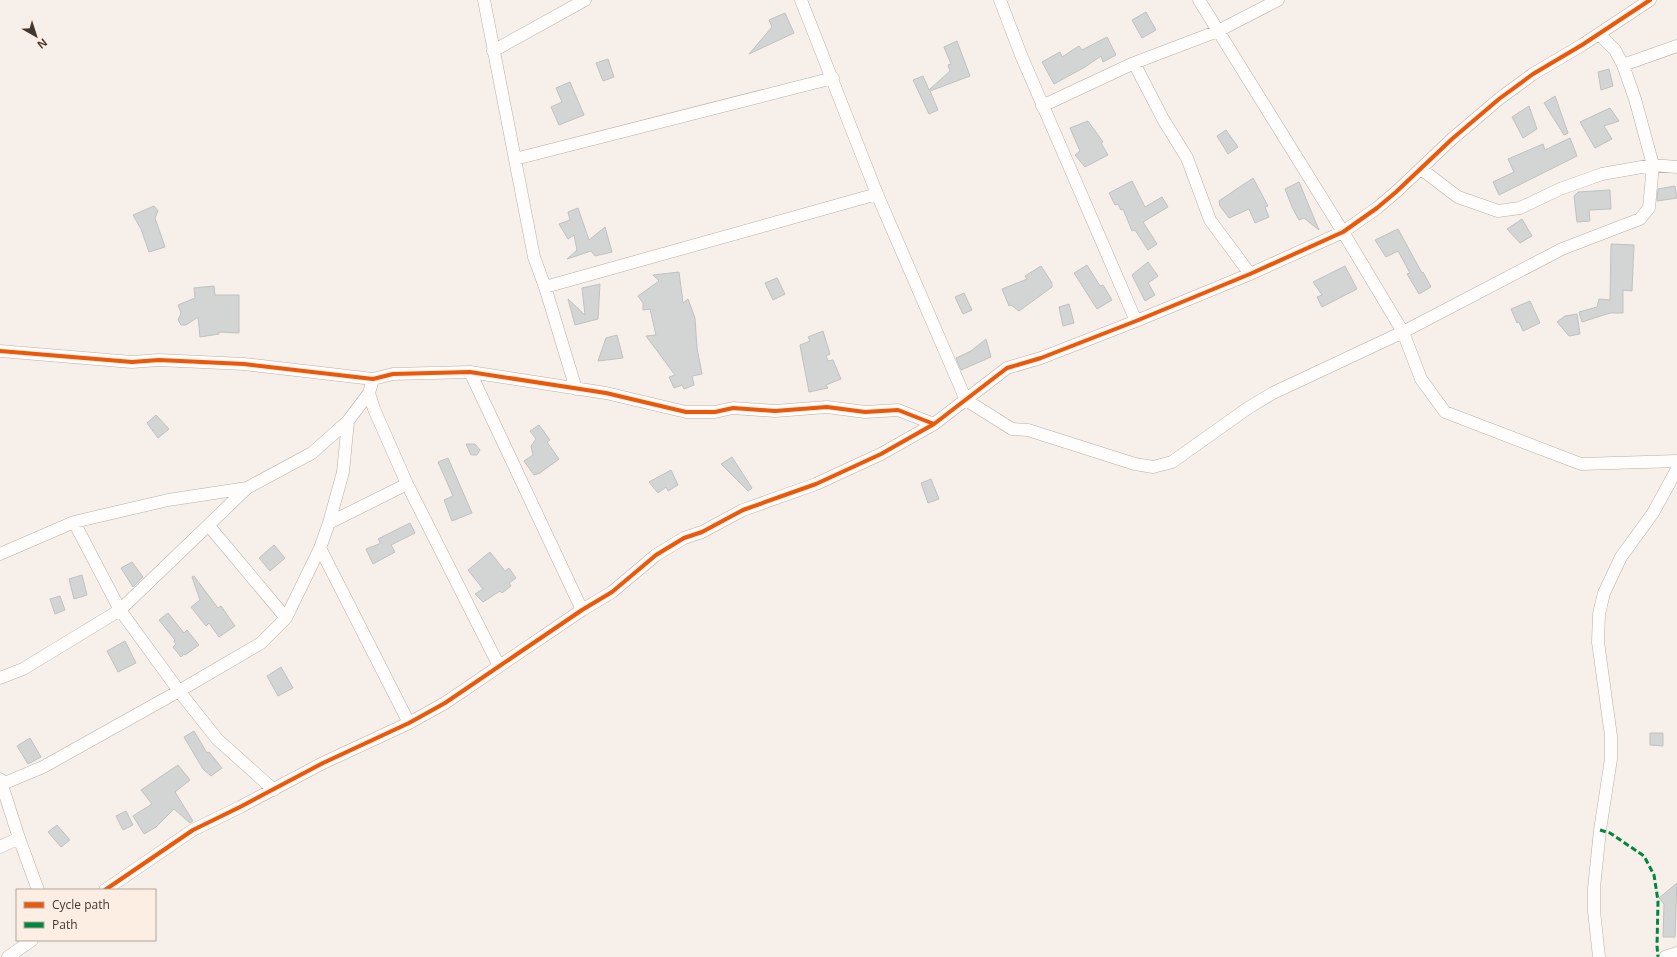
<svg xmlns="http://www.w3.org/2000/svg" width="1677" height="957" viewBox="0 0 1677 957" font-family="'Open Sans',sans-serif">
  <rect width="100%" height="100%" fill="#f7efe9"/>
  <path fill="#d3d5d5" stroke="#c0c1c1" d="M1146 12 1156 30 1142 38 1132 20Z
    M785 13 794 33 749 54 772 27 769 20Z
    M1107 37 1116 55 1103 62 1101 56 1085 67 1054 84 1042 62 1060 52 1062 57 1079 46 1082 50Z
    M957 41 970 76 930 91 938 110 929 114 913 80 923 76 929 90 950 71 948 65 951 64 944 47Z
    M608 59 614 77 603 81 596 63Z
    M1609 69 1613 86 1601 90 1598 72Z
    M570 82 584 115 559 125 551 107 562 102 556 88Z
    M1555 96 1568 133 1564 135 1544 103Z
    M1529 106 1537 129 1523 138 1512 117Z
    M1610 108 1619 121 1604 126 1612 139 1595 148 1580 122Z
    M1088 121 1103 142 1101 143 1108 155 1085 167 1075 155 1080 151 1070 128Z
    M1226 130 1238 147 1228 154 1217 136Z
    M1570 138 1577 156 1499 195 1493 182 1514 172 1508 159 1543 144 1545 150Z
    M1253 178 1268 206 1265 207 1269 217 1255 223 1249 209 1229 218 1220 206 1219 201Z
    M1132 181 1145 207 1162 197 1168 207 1143 222 1157 244 1148 250 1135 230 1132 231 1123 209 1121 210 1118 204 1115 205 1109 193Z
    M1299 182 1319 230 1304 218 1299 220 1292 207 1285 189Z
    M1675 186 1677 198 1657 201 1658 189Z
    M1610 190 1611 209 1589 210 1590 221 1577 222 1574 196 1578 192Z
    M154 206 158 211 155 218 165 247 149 252 141 229 133 215Z
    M578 208 589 240 605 227 612 252 595 256 591 251 567 259 577 250 574 235 568 239 559 224 570 220 568 212Z
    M1522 219 1532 236 1520 243 1507 229Z
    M1398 229 1422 273 1423 272 1431 287 1419 294 1407 274 1410 273 1398 251 1386 257 1375 240Z
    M1611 244 1634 245 1632 291 1623 290V313H1610L1582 322 1579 312 1597 307 1599 299 1610 300Z
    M1148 262 1158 276 1148 283 1155 295 1145 301 1132 275Z
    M1087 265 1100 286 1103 285 1112 300 1097 309 1074 273Z
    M1041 266 1052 283V287L1019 311 1011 305 1009 306 1002 289 1027 279 1025 276Z
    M1345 266 1357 289 1322 307 1317 297 1322 295 1313 282Z
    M679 272 683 303 688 299 695 318 697 348 702 374 692 376 694 385 684 389 682 385 674 388 669 377 675 375 646 336 656 335 650 309 643 310V303L638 296 659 281 653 275Z
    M777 278 785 294 773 300 765 283Z
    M600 284 598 319 575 325 568 299 585 315 582 288Z
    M214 286 215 295H239V333L219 332V334L200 337 198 317 186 325H181L178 320 181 313 178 305 195 298 194 288Z
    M964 293 972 310 963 314 955 297Z
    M1530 301 1540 323 1523 331 1519 322 1517 323 1511 309Z
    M1069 304 1074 323 1063 326 1059 307Z
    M1577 314 1580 334 1569 336 1557 322 1565 316Z
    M823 331 830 354 826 356 828 361 833 360 841 379 826 385 828 388 809 392 800 345 810 341 808 337Z
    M617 335 623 358 598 361 606 338Z
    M986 339 991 357 961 370 956 358 971 351Z
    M156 415 169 429 158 438 147 423Z
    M539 425 550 440 547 442 559 459 540 473 534 475 524 461 533 455 531 446 536 439 530 431Z
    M466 444H475L480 450 477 455H471Z
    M732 457 752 488 748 491 721 464Z
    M448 458 472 513 452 521 444 500 453 496 438 462Z
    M671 470 678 485 668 491 666 487 658 493 649 482Z
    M931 479 939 499 928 503 921 483Z
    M410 523 415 533 391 545 395 552 373 564 366 549 379 544 380 542 378 539Z
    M274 545 285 558 270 571 259 558Z
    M490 552 505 571 509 568 516 578 509 583 511 586 502 593 500 591 483 602 475 594 483 589 468 570Z
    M132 562 143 577 133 587 121 568Z
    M82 575 87 595 74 599 69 579Z
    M194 576 218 608 221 606 235 626 219 637 209 623 206 626 191 607 200 600 192 577Z
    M60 596 65 610 55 614 50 599Z
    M168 613 184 633 187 630 199 645 185 655 184 654 181 657 173 647 176 644 174 641 175 640 159 620Z
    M125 641 136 663 118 672 107 651Z
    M281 667 293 688 278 696 267 676Z
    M194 731 207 753 209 752 222 768 211 776 203 769 184 737Z
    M1650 733H1663V746L1650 745Z
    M30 738 41 757 28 764 17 746Z
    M178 765 190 780 175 792 193 821 190 823 174 809 156 827 144 834 133 816 152 804 141 790Z
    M126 811 133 825 123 830 116 816Z
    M57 825 70 840 61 847 48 832Z
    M1677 883 1675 937H1663L1664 904 1659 898Z"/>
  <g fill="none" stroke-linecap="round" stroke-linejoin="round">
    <defs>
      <path id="minor" d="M484 0 534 257 545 287 576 389
        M801 0 877 194 966 400 1012 429 1028 430 1135 464 1153 467 1172 462 1248 408 1273 393 1403 332 1421 379 1445 412 1581 464 1677 461
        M1000 0 1021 55 1136 321
        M1199 0 1343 232 1403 332 1562 249 1640 219 1649 208 1653 165 1602 174 1560 189 1520 208 1498 211 1458 197 1421 169
        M1599 34 1615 50 1623 65 1635 99 1653 165 1677 167
        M493 51 585 0
        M1134 63 1163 119 1187 158 1210 220 1250 274
        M1623 65 1677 46
        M1042 106 1134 63 1218 31 1278 0
        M515 159 833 78
        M545 287 877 194
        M0 351 132 362 159 360 244 364 373 379 393 374 470 372 606 393 686 412H715L733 408 775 411 827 407 865 412 898 410 934 424
        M470 372 582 610
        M369 393 374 409 407 484 499 666
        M74 522 120 610 179 691 217 739 274 790
        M329 523 407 484
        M209 526 286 618
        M320 548 409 723
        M0 554 74 522 168 500 247 488
        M0 678 23 669 120 610 247 488 312 453 348 421 369 393 373 379
        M0 779 19 838 38 890
        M0 785 43 767 179 691 261 643 286 618 320 548 329 523 343 472 348 421
        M0 847 19 838
        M105 890 193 830 240 807 323 763 409 723 445 703 582 610 612 592 656 555 684 538 702 532 743 510 816 484 881 454 934 424 1007 368 1041 358 1136 321 1250 274 1343 232 1377 208 1396 192 1452 139 1499 99 1533 74 1582 45 1650 0
        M8 957 32 940
        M1599 957 1594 911V888L1600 830 1611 759V736L1598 642 1599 614 1604 593 1621 557 1653 513 1677 469
        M1665 957 1677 953"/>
    </defs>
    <use href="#minor" stroke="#b8b0aa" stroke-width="13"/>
    <use href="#minor" stroke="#fefdfc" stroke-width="12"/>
    <path stroke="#00873e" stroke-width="3" stroke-dasharray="6 3" stroke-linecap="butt" d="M1600 830 1610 833 1644 856 1654 875 1658 901 1657 946 1658 957"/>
    <defs>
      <path id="cycleway" d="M0 351 132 362 159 360 244 364 373 379 393 374 470 372 606 393 686 412H715L733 408 775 411 827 407 865 412 898 410 934 424
        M105 890 193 830 240 807 323 763 409 723 445 703 582 610 612 592 656 555 684 538 702 532 743 510 816 484 881 454 934 424 1007 368 1041 358 1136 321 1250 274 1343 232 1377 208 1396 192 1452 139 1499 99 1533 74 1582 45 1650 0"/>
    </defs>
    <use href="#cycleway" stroke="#fdeee3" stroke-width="6"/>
    <use href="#cycleway" stroke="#e8590c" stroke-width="4"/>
  </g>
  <rect x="16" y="889" width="140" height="52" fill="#fdeee3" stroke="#b2a59c"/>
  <rect x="24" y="902" width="20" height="6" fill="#e8590c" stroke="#b2a59c"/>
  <text x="52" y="909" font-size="12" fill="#413731">Cycle path</text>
  <rect x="24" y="922" width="20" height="6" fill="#00873e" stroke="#b2a59c"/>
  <text x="52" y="929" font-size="12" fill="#413731">Path</text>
  <g transform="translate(36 36) rotate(141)" stroke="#fdeee3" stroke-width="3" paint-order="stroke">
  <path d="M0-3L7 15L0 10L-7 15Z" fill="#413731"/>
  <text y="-6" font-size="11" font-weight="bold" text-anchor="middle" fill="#413731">N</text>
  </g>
</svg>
